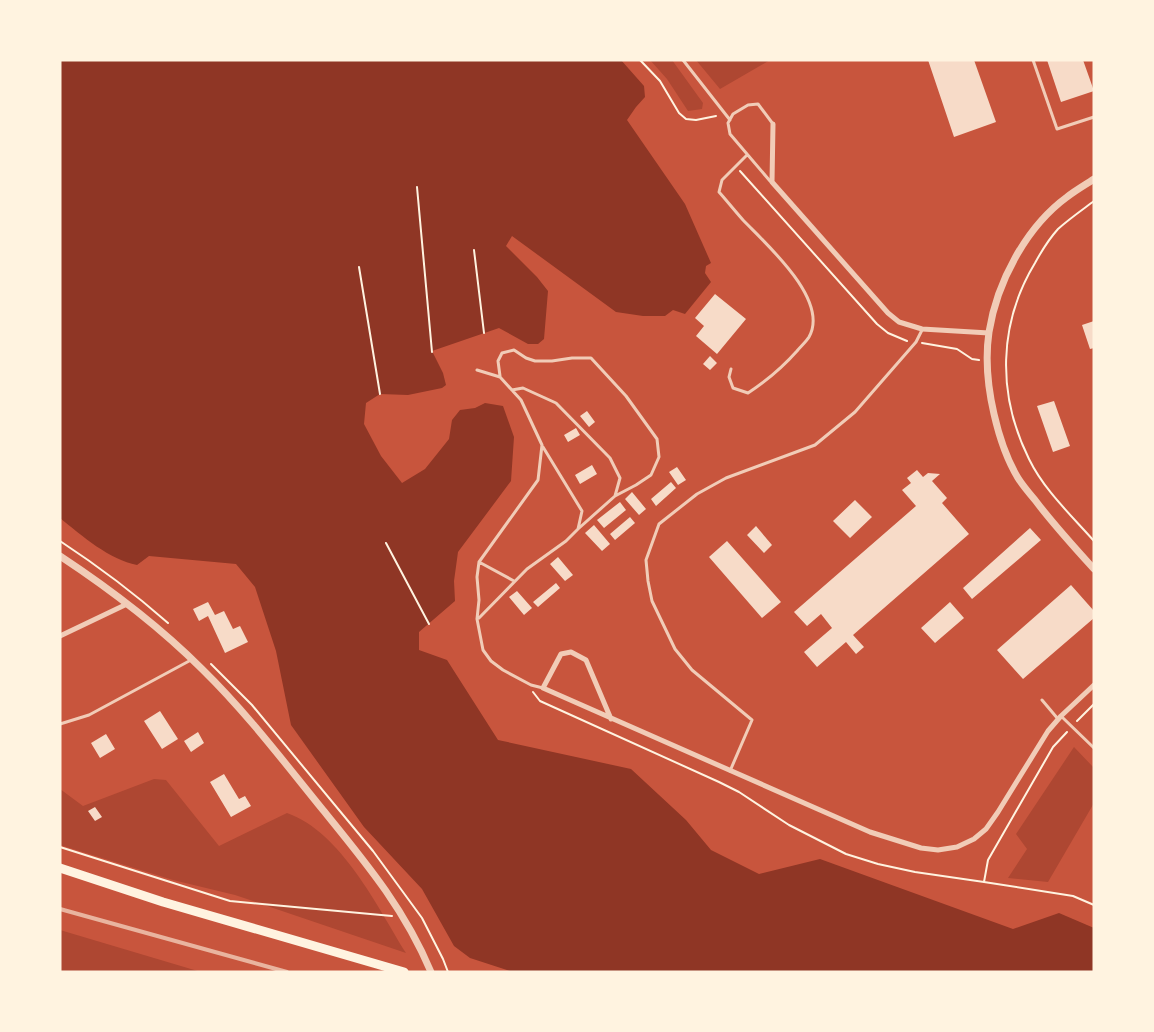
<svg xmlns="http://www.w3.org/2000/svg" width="1154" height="1032" viewBox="0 0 1154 1032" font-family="Lora,serif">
  <rect width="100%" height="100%" fill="#c8553d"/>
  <path fill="#ae4732" d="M650 60H672L703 103 702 109 688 111 667 79Z
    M696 60H770L720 89Z
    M1074 747 1094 768V803L1048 882 1008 878 1027 849 1016 834Z
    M154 779 166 780 219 846 287 813C341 832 377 906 406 953L235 895 173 880 60 845V789L83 806Z
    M60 930 201 972H60Z"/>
  <path fill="#8f3625" d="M60 60H621L644 86 645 97 636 107 627 120 685 204 711 263 706 266 705 273 711 282 685 314 673 310 665 316H643L616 312 512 236 506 246 537 277 548 291 544 339 538 344H528L499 328 432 351 443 373 446 385 442 388 408 395 380 394 366 403 364 424 381 456 402 483 425 469 449 439 452 420 460 410 475 408 485 403 503 406 514 437 511 481 458 552 454 581 455 601 419 632V650L447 660 498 740 631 769 686 820 711 850 759 874 820 859 1013 929 1059 913 1094 928V972H513L470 958 454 946 422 889 364 827 291 725 276 651 255 587 236 564 149 556 137 565C110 560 82 536 60 518Z"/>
  <path fill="#f7dbc8" d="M928 60H974L996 122 954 137Z
    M1047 60H1083L1094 91 1061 102Z
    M715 294 746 319 717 354 696 336 704 326 695 318Z
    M1094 321V348L1090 349 1082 325Z
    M710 356 717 363 710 370 703 364Z
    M1054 401 1070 446 1053 452 1037 406Z
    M587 411 595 422 589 427 580 416Z
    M576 428 580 435 568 442 564 435Z
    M592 465 597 474 580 484 575 475Z
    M677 467 686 480 678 485 669 472Z
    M917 470 923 477 928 473 940 474 932 481 947 498 942 503 969 534 853 635 864 647 856 654 846 642 817 667 804 652 832 628 821 614 807 626 794 612 916 506 902 490 911 483 907 478Z
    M671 482 676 488 656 506 651 499Z
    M632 492 646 509 639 515 625 499Z
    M855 500 872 517 850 538 833 521Z
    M620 502 626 510 604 528 597 520Z
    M630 517 635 523 615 540 610 534Z
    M594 525 610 544 602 551 585 533Z
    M756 526 772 545 764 553 747 535Z
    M1030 528 1041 540 972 599 963 588Z
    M727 541 781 602 762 618 709 557Z
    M558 557 573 575 565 581 550 564Z
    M556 583 560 588 538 607 533 602Z
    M1071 585 1094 611V618L1023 679 997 650Z
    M517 591 532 608 524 615 509 597Z
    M208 602 215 615 224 611 233 629 240 626 248 642 225 653 208 616 199 621 193 609Z
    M950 602 964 618 935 643 921 628Z
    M160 711 178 739 162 749 144 721Z
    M198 732 204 743 191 752 184 741Z
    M106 734 115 749 100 758 91 743Z
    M224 774 239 799 245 796 251 806 231 817 210 782Z
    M95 807 102 817 95 821 88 811Z"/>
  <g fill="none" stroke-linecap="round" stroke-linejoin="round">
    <path stroke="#fff3e0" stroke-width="2" d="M640 60 660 81 679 113 686 119 696 120 716 116
      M740 171 877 324 888 333 907 341
      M417 187 432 352
      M1094 201C1082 210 1069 219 1058 229 1049 239 1041 252 1035 263 998 324 997 395 1029 459 1044 490 1071 515 1094 541
      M474 250 484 333
      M359 267 380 394
      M922 343 957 349 972 359 979 360
      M60 541C98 566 134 593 168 623
      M386 543 429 624
      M211 664 252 705 373 851 422 918 443 959 448 972
      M533 692 540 701 719 782 739 792 789 825 846 854 878 864 915 872 984 882
      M1077 721 1094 704
      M1067 732 1053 747 988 860 984 882 1073 896 1094 905
      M60 847 230 901 392 916"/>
    <path stroke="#f1ccb7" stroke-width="3" d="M683 60 730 120
      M1033 60 1057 129 1094 117
      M770 181 730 134 728 123 733 114 748 105 758 104 773 124
      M731 369 729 377 733 388 748 393C768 380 781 369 797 351 800 347 806 342 809 337 830 300 766 244 743 220 735 211 727 201 719 192L722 180 747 155
      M477 370 500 377 521 400 542 445 538 480 479 562 477 577 479 600 477 619 483 650 491 661 503 670 531 685 543 688
      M500 376 498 361 502 353 514 350 526 358 535 361H552L572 358H591L626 396 657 439 659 457 651 475 636 485 615 496
      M512 390 523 388 556 403 610 458 620 478 615 496 578 529
      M479 562 514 581
      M479 618 527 569 566 541 578 529 582 511 543 447
      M1042 700 1058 719
      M1062 717 1094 748
      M60 724 89 715 191 660
      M730 771 752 720 692 670 675 649 652 601 648 581 646 560 659 524 697 494 726 478 815 445 855 412 916 342 922 330"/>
    <path stroke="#f1ccb7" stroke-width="5" d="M773 124 772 182 888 313 899 322 922 329 989 333
      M60 636 127 604
      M611 719 586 660 571 652 561 654 543 688 870 832 921 848 938 850 957 847 974 839 986 829 998 812 1048 731 1061 716 1094 685"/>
    <path stroke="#f1ccb7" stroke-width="7" d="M1094 179C1085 185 1076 190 1067 197 1026 227 997 282 989 332 985 359 988 388 994 414 999 436 1006 458 1018 478 1023 486 1029 493 1035 500 1053 524 1074 547 1094 569
      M60 556C110 589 159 626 202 669 246 712 284 762 323 810 366 863 404 908 431 972"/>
    <path stroke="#fff3e0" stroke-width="9" d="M60 868 163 902 404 972"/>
    <path stroke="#e9b49f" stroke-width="4" d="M60 909 287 972"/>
  </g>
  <rect width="1154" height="1032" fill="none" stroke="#fff3e0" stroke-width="123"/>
</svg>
